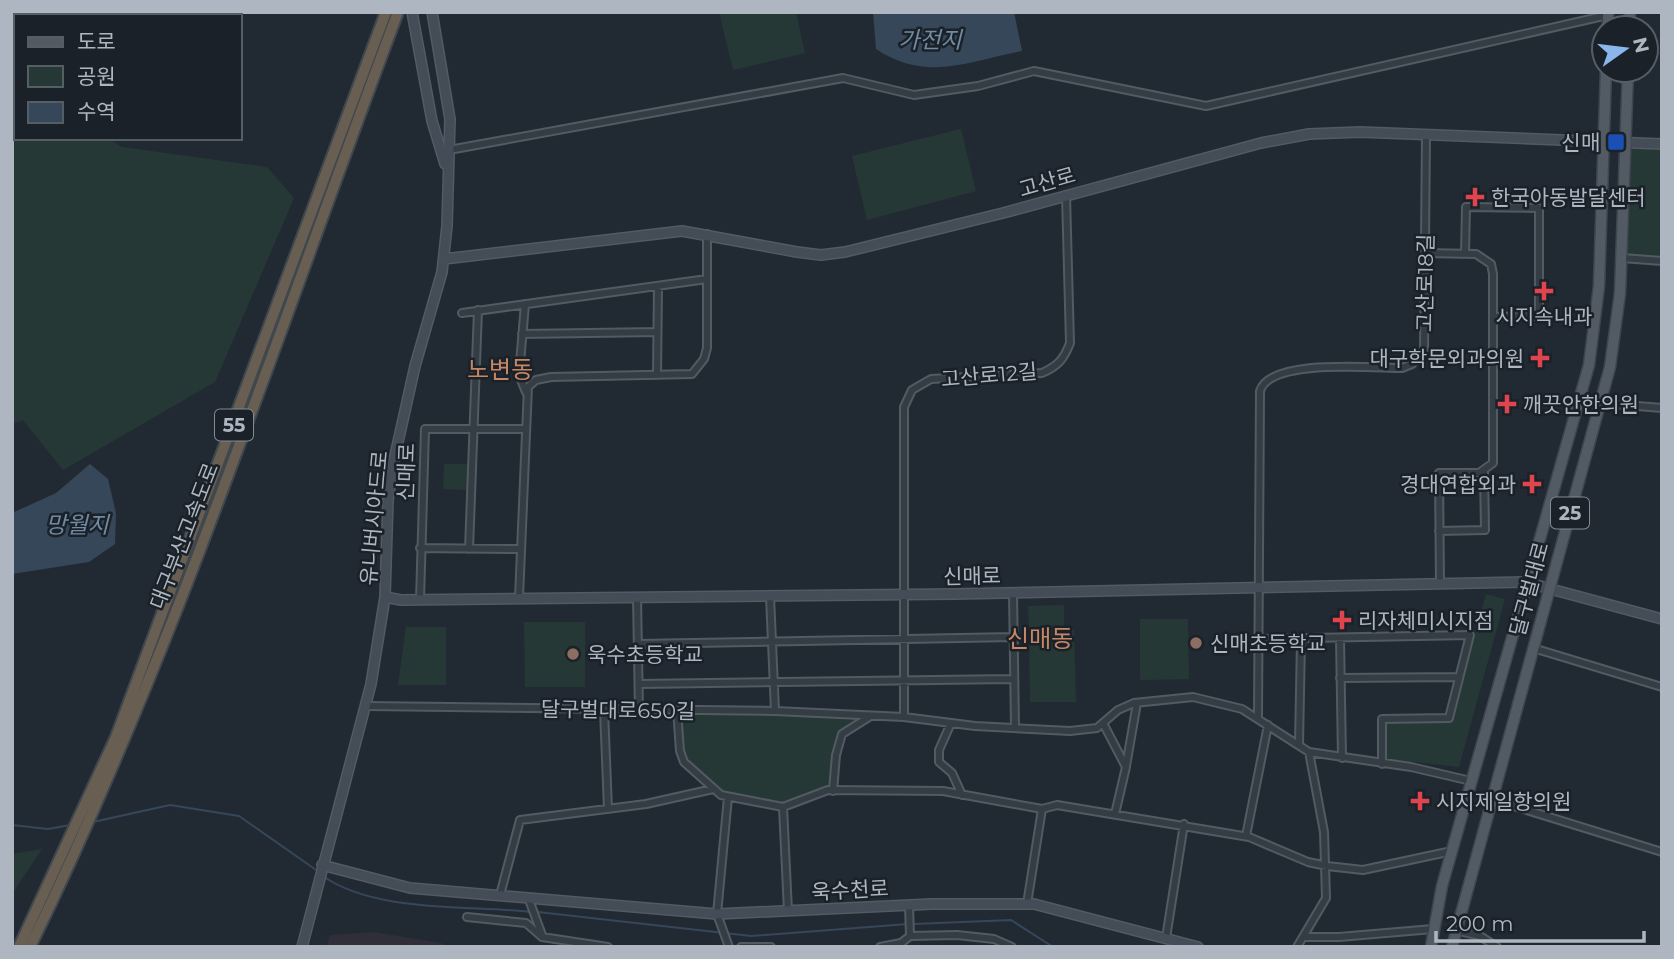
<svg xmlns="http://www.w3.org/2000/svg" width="1674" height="959" viewBox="0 0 1674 959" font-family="Montserrat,'Noto Sans KR',sans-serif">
  <rect width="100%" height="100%" fill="#212a33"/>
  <path fill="#2f2e39" d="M374 932 441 943 447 947H326L330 935Z"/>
  <path fill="#263836" d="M719 12H796L805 53 733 70Z
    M12 73H16V138H107L122 147 267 167 294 198 215 382 63 470 23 420 12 424Z
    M961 129 976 191 867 220 852 156Z
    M1625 141 1662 144V261L1622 258Z
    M444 464H467V490L443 489Z
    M1486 594 1505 599 1459 767 1387 759V724L1451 721Z
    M1064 605V626L1029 627 1028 606Z
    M1140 619H1188L1189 679 1140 680Z
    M524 622H585V687H525Z
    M406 627H446V685H398Z
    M1074 629 1076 702H1030L1029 630Z
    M677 710 865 715 842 734 834 787 783 807 721 795 684 762Z
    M42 849 12 894V854Z"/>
  <path fill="#364759" d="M873 12H1014L1022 51C967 62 926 82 876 49Z
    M90 464 108 479 116 513 115 544 89 562 12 574V513L56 493Z"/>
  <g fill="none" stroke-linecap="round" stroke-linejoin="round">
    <path stroke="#364759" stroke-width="2" d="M93 822 170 805 239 816 319 872
      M12 825 48 829 70 825
      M323 876C375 913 469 905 532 912
      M538 912 751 936 908 924
      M914 924 1011 920 1053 947"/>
    <defs>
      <path id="street" d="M449 150 843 78 914 95 978 86 1034 71 1206 106 1608 15
        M1425 253 1476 254 1491 264 1493 274V463L1479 473H1439L1440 584
        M1465 253 1466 207 1539 208V316L1493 317
        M1622 258 1662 261
        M525 304 519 375 526 392
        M462 313 707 279
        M522 334 657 332
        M657 375 658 286
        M1601 403 1662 408
        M1439 531 1485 530 1484 472
        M420 548 520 549
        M469 549 478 310
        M1013 593 1015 728
        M770 596 775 711
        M637 597 639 710
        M519 598 528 387 536 380 551 377 692 374 704 359 707 348V234
        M420 600 425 429H524
        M1340 638 1342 758
        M1259 639 1470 635 1449 718 1382 719V764
        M638 644 1013 637
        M1533 648 1662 687
        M1340 678 1459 677
        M639 684 1012 679
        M366 706 775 711 904 717 975 726 1070 731 1097 728 1118 710 1134 703 1193 697 1242 709 1309 752 1411 767 1471 781
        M604 710 608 809
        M677 710 680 751 684 762 721 795 783 807 828 790 943 791 1042 809 1027 904
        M904 717V407L912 390 931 379 1042 373C1058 366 1064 359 1070 343L1066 195
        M1258 717 1260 391C1270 358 1372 368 1402 368L1412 364 1424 352 1426 134
        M951 723 939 750V762L952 773 962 795
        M1104 725 1126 767 1115 814
        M1299 745 1301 639
        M1126 766 1137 703
        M833 791 836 755 842 734 869 717
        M728 797 717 914 729 947
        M1491 799 1662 852
        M783 807 788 911
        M1042 809 1057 805 1249 837 1308 862 1327 866 1363 870 1452 851
        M1246 836 1268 725
        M500 895 520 820 646 804 713 789
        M528 897 542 935
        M909 905 910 936
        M467 917 526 923 542 937 608 947
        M1455 930 1480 936 1497 947
        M1303 937H1339L1433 929
        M1166 938 1184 824
        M741 947H771
        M880 947 901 943 910 936 957 935 994 939 1012 947
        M1297 947 1326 898 1324 832 1309 752"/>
      <path id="secondary" d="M412 12 432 121 445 164
        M444 259 682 231 797 252 821 255 845 252 1003 213 1261 143 1309 134 1360 132 1662 144
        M385 597 401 600 954 594 1525 582 1662 619
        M322 865 410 888 717 914 932 904H1034L1198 947
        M302 947 371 684 385 597 388 500 394 460 415 366 442 272 447 226 450 119 432 12"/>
      <path id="primary" d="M1608 28V12
        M1629 28 1630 12
        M1431 947 1442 886 1589 365 1599 286 1606 70
        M1452 947 1610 367 1620 293 1628 70"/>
      <path id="highway" d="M19 947 116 737 386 12
        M30 947C177 646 280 325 398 12"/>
    </defs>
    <use href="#street" stroke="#525a62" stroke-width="10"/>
    <use href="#secondary" stroke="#525a62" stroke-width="12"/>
    <use href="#primary" stroke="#3e454e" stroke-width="13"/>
    <use href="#highway" stroke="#3f474f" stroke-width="14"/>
    <use href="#street" stroke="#343c44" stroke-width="6"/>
    <use href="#secondary" stroke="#434c57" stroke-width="9"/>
    <use href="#primary" stroke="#525b64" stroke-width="10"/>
    <use href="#highway" stroke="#695e52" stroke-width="10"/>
  </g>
  <rect fill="#1a4fb4" stroke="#1a2128" stroke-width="2.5" x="1607" y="133" width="18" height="18" rx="3.5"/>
  <g fill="#e0444e" stroke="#1a2128" stroke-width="2.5">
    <path d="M1471.5 186.5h7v7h7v7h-7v7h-7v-7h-7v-7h7z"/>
    <path d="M1540.5 280.5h7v7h7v7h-7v7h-7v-7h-7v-7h7z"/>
    <path d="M1536.5 347.5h7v7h7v7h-7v7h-7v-7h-7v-7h7z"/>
    <path d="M1503.5 393.5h7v7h7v7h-7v7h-7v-7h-7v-7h7z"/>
    <path d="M1528.5 473.5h7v7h7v7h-7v7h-7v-7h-7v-7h7z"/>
    <path d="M1338.5 609.5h7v7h7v7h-7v7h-7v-7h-7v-7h7z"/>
    <path d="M1416.5 790.5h7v7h7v7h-7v7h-7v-7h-7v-7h7z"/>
  </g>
  <g fill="#8d6e63" stroke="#1a2128" stroke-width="2.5">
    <circle cx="1196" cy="643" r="7"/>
    <circle cx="573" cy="654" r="7"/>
  </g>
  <g text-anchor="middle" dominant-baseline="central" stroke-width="5" stroke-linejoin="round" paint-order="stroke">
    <g fill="#1a2128" stroke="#828a93" stroke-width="2">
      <rect x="215" y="409.5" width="38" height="31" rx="5"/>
      <rect x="1551" y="497.5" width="38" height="31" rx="5"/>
    </g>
    <g font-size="19" font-weight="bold" fill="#aeb7c1">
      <text x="234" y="425">55</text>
      <text x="1570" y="513">25</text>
    </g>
    <g font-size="21" fill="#aeb7c1" stroke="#1a2128" text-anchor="start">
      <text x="1600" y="142" text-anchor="end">신매</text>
      <text x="1491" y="197">한국아동발달센터</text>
      <text x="1544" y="316" text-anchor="middle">시지속내과</text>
      <text x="1524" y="358" text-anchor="end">대구학문외과의원</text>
      <text x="1523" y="404">깨끗안한의원</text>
      <text x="1516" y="484" text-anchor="end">경대연합외과</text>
      <text x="1358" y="620">리자체미시지점</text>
      <text x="1210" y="643">신매초등학교</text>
      <text x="587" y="654">욱수초등학교</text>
      <text x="1436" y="801">시지제일항의원</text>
    </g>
    <g font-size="21" fill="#aeb7c1" stroke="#1a2128">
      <text transform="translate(1047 182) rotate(-16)">고산로</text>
      <text transform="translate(1425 283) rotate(-89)">고산로18길</text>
      <text transform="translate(989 375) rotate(-5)">고산로12길</text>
      <text transform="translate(406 472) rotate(-88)">신매로</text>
      <text transform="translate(374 518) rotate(-85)">유니버시아드로</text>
      <text transform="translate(184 536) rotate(-69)">대구부산고속도로</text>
      <text transform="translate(972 576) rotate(-1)">신매로</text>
      <text transform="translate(1529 589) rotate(-75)">달구벌대로</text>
      <text transform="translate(618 710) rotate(1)">달구벌대로650길</text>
      <text transform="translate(850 890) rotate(-3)">욱수천로</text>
    </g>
    <g font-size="23" font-style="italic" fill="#728aa2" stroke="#1a2128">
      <text x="930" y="40">가전지</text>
      <text x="77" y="525">망월지</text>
    </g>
    <g font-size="24" fill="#c68765" stroke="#1a2128">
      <text x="500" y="369">노변동</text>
      <text x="1040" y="638">신매동</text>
    </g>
  </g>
  <rect width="1674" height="959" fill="none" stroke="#aeb7c1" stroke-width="28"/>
  <rect x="14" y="14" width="228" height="126" fill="#1a2128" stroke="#555d65" stroke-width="2"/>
  <rect x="28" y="37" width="35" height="10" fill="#525b64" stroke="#555d65" stroke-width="2"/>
  <text x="77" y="49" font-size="21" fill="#aeb7c1">도로</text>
  <rect x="28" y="66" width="35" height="21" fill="#263836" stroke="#555d65" stroke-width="2"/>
  <text x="77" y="84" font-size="21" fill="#aeb7c1">공원</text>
  <rect x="28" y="102" width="35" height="21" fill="#364759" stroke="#555d65" stroke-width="2"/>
  <text x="77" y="119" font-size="21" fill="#aeb7c1">수역</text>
  <g transform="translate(1625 49) rotate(76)"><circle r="33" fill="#1a2128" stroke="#555d65" stroke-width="2"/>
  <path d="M0-5L12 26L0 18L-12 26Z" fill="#8ab6eb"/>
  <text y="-10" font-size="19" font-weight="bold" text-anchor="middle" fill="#aeb7c1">N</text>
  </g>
  <path d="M1436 931v10h208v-10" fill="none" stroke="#aeb7c1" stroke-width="3.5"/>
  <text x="1446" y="931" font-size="21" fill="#aeb7c1" stroke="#1a2128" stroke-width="5" paint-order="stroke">200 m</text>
</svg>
